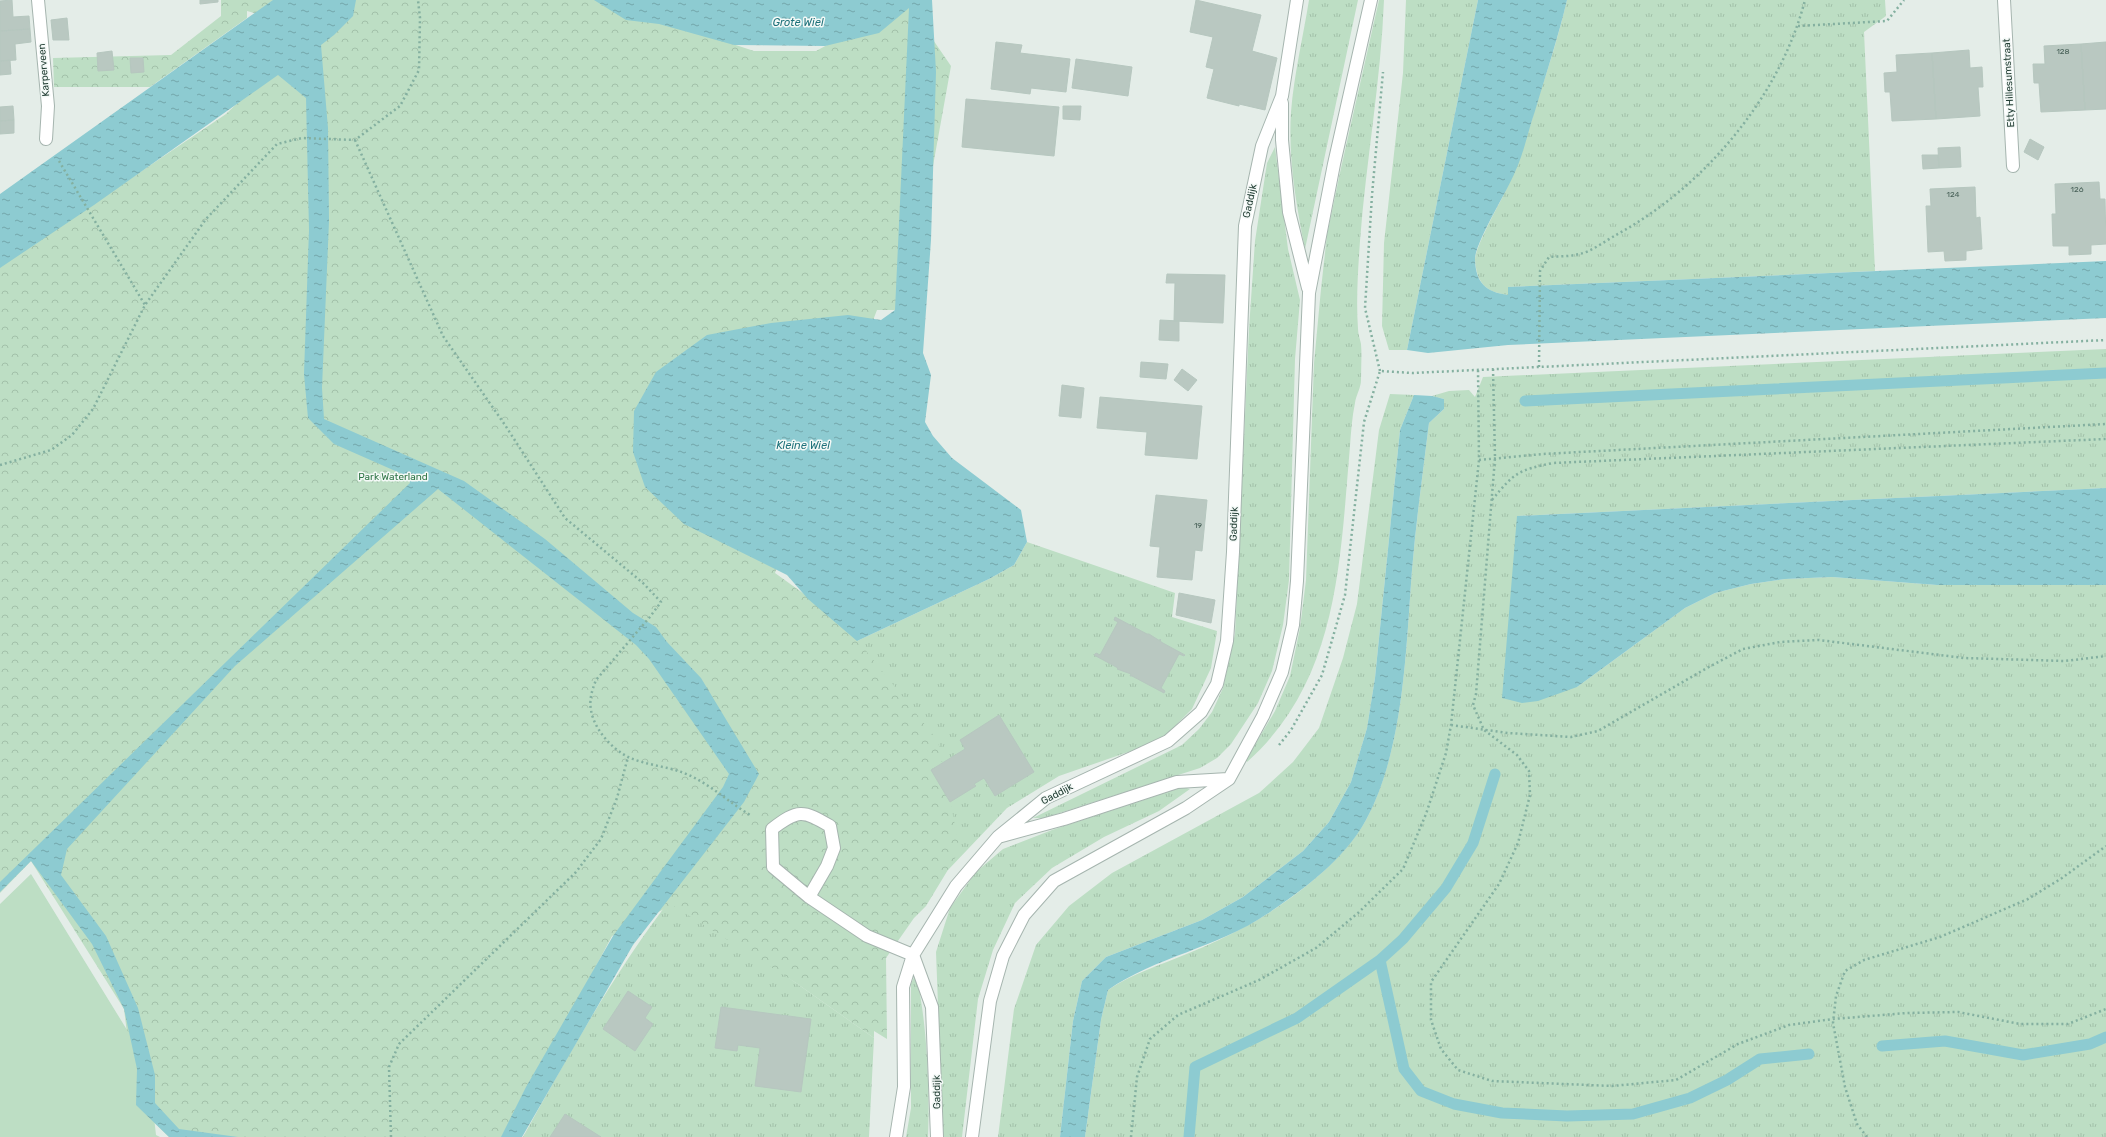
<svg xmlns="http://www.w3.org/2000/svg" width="2106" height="1137" viewBox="0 0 2106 1137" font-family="Rubik,sans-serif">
  <defs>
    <pattern id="grass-tufts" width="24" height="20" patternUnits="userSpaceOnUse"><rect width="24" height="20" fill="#bddec4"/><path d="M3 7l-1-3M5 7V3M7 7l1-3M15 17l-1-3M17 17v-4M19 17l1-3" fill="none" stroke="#a2c0a9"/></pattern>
    <pattern id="forest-crowns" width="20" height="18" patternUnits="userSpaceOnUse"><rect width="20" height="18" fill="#bddec4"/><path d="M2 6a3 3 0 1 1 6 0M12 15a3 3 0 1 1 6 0" fill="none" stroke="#a2c0a9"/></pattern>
    <pattern id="water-ripples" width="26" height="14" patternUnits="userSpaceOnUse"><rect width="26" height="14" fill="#8dcbd1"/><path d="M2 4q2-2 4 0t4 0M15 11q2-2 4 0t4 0" fill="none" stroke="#73a6aa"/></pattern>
  </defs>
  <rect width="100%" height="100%" fill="#e4ede8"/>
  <path fill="url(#grass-tufts)" d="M1309 0H1358L1305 249C1296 204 1288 158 1291 112 1294 75 1303 37 1309 0Z
    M1379 0H1384C1381 81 1366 161 1360 241 1358 270 1356 300 1358 329 1358 334 1360 339 1361 344 1362 356 1361 368 1361 380 1361 388 1356 395 1355 403 1352 417 1351 432 1350 446 1340 560 1339 680 1247 762L1246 760 1275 711 1290 676 1300 628 1306 580 1314 363 1321 289 1327 235 1341 168Z
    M1406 0H1478L1407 350H1389L1382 326 1384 243 1403 73Z
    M1567 0H1885L1886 16 1864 32 1875 271 1508 287V295C1486 292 1477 284 1475 260 1475 249 1494 213 1500 202 1518 168 1527 136 1538 99 1549 66 1559 34 1567 0Z
    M1275 147 1288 249 1300 300 1295 359 1289 580 1283 625 1272 671 1258 703 1231 744 1217 758 1200 768 1044 818H1033L1182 745 1199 729 1212 712 1223 688 1235 634 1249 329 1255 241 1267 163Z
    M2106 349V488L1517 516 1577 687 1685 608 1715 593 1751 584 1785 579 1832 577 1937 585H2106V1137H1085L1101 1020 1108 990C1133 973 1161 965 1189 953 1212 944 1247 927 1267 914 1303 891 1345 858 1366 820 1404 749 1406 649 1412 570 1416 521 1423 472 1429 423L1444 409V399L1432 396 1449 391 1469 390 1475 397 1483 377Z
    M1390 394 1414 395 1400 430 1375 678 1367 728 1351 782 1329 822 1303 851 1243 897 1202 920 1106 957 1082 981 1073 1021 1060 1137H998L1014 1009 1036 945 1069 906 1112 873 1259 793 1293 762 1319 728 1343 658 1357 604 1379 430Z
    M1027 542 1175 593 1172 617 1217 631 1211 668 1192 709 1160 741 1059 776 1007 808 948 870 857 641 989 579 1014 565Z
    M1183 787 1190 789 1159 811 1104 837 1052 868 1015 903 993 950 978 999 962 1137H943L936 952 950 908 976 872 1003 849 1052 830Z
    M673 896 874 1038 869 1137H523C569 1054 615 971 673 896Z
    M914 977 917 979C927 1024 930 1090 928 1137H906L911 1108V984Z"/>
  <path fill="url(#forest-crowns)" d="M221 0H599L754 51H816L907 2 951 66 907 310H877L775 573 843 622 938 741 960 850 926 906 914 918 886 958 887 1039 874 1031V1038L796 983 672 905 612 936 505 1137H169L136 1105 124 1009 31 861 0 893V267L226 114 315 29 247 11V18L150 87H54L53 58 171 55 221 16Z"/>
  <path fill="#bddec4" d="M31 874 148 1064 156 1135 160 1137H0V904Z"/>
  <path fill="url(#water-ripples)" d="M273 0H356L353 16 334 35 321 45 328 128 329 221 322 388 324 419 464 481 545 539 633 613 656 627 667 642 701 678 759 774 744 802 633 945 522 1137H501L526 1087 613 936 723 787 729 774 649 659 636 645 438 489 235 666 67 849 61 875 106 936 138 1008 155 1075V1103L179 1129 238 1137H169L136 1105 137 1069 124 1009 92 944 31 861 0 892V882L410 483 409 477 334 444 308 418 304 374 309 230 306 98 278 75 94 205 0 268V194Z
    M594 0H932L936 72 931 240 923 353 931 375 925 422 933 436 952 458 1021 510 1027 542 1014 565 989 579 857 641 808 599 787 575 684 524 645 487 633 452 634 411 656 372 707 335 771 323 848 315 881 320 895 310 909 8 879 33 825 46 734 45 659 24 626 20Z
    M1478 0H1567C1558 38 1546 74 1535 111 1528 131 1524 153 1515 172 1508 190 1474 244 1475 260 1476 283 1486 292 1508 295V287L2106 261V318L1508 345 1428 353 1407 350Z
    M1414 395 1432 396 1444 399V409L1429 423C1423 472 1416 521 1412 570 1406 649 1404 750 1366 820 1344 860 1303 890 1267 914 1217 948 1155 957 1108 990L1101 1020 1085 1137H1060L1073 1021 1082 981 1106 957 1202 920 1243 897 1303 851 1329 822 1351 782 1367 728 1375 678 1400 430Z
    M2106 488V585H1937L1832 577 1785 579 1751 584 1715 593 1685 608 1577 687 1538 701 1522 703 1502 698 1517 516Z"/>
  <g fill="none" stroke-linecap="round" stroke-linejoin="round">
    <path stroke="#8dcbd1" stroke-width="11" d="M1525 401 2106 373
      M1380 960 1404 1069 1421 1091 1454 1104 1502 1113 1567 1116 1633 1114 1690 1098 1727 1080 1760 1059 1809 1054
      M1882 1046 1945 1041 2023 1055 2090 1044 2106 1037
      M1189 1137 1195 1067 1297 1018 1380 960 1403 939 1446 888 1473 843 1495 774"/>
  </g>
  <path fill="#b9c8c1" stroke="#b6c7bf" d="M12 0 13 17 29 16 30 29 0 31V1Z
    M200 0H218V2L200 4Z
    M1196 0 1261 15 1252 51 1277 58 1265 110 1239 104V106L1207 98 1214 69 1206 67 1213 37 1190 32Z
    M67 18 69 40H53L51 20Z
    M30 29 31 42 15 44 16 60 0 61V31Z
    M996 42 1022 45 1020 53 1070 59 1066 92 1031 88 1030 94 991 89Z
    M2106 42V109L2085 110 2081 44Z
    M2081 44 2085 110 2041 112 2039 83H2034L2033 64H2045L2044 46Z
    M1969 50 1970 68 1982 67 1983 87H1978L1980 116 1936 119 1932 53Z
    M112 51 114 70 98 71 97 53Z
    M1932 53 1936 119 1892 121 1890 92H1885L1884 73 1897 72 1896 55Z
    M130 58H143L144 72 131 73Z
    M1076 59 1132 67 1128 96 1072 88Z
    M10 60 11 74 0 75V61Z
    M966 99 1059 107 1054 156 962 147Z
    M13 106 14 120 0 121V107Z
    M1063 106H1081L1080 120 1063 119Z
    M14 120V133L0 134V121Z
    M2030 139 2044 147 2038 160 2024 152Z
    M1960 147 1961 167 1939 168 1938 148Z
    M1922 155H1938L1939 168 1923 169Z
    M2099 182 2100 199H2105L2106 244 2091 245V254L2069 255V246H2053L2052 214H2056L2055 184Z
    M1975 187 1976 218 1980 217 1982 249 1966 251V260L1945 261 1944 251 1928 252 1926 206H1931L1930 189Z
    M1167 274 1225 275 1223 323 1174 321 1175 283H1166Z
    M1160 320 1179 321V341L1159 340Z
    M1141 362 1168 364 1166 379 1140 377Z
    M1182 369 1197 380 1188 391 1174 380Z
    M1062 385 1084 388 1081 418 1059 416Z
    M1100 397 1202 406 1197 459 1145 455 1147 432 1097 428Z
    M1156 495 1207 500 1202 551 1195 550 1192 580 1157 577 1160 547 1150 546Z
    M1179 593 1215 600 1211 623 1176 615Z
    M1115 617 1147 634H1149L1160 641V639L1161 642 1185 655 1184 656 1179 654 1161 688 1165 691 1164 693 1132 676H1130L1131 674 1117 669 1118 668 1094 655 1096 653 1100 655 1118 622 1114 620Z
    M999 715 1034 772 995 796 984 778 974 784 976 786 950 802 931 770 965 749 960 740Z
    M628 991 652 1007 645 1018 653 1024 635 1051 603 1029Z
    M721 1007 811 1019 801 1092 755 1086 760 1048 738 1045 737 1051 715 1048Z
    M565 1114 601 1137H550Z"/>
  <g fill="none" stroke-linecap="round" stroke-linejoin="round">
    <defs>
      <path id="minor" d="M38 0 48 106 46 139
        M2004 0 2013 166
        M1282 103V140L1289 212 1308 288
        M998 837 1046 798 1168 741 1201 712 1217 684 1227 641 1233 552 1245 226 1262 146 1282 96 1297 0
        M809 897 827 866 834 848 830 826C803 810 798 809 772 829L773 867 809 897 867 936 913 955
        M913 955 932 1007 937 1137
        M896 1137 904 1087 903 987 913 955 956 886 998 837 1064 819 1177 782 1228 779
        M972 1137 990 1001 1003 956 1024 915 1054 881 1186 808 1229 779 1263 716 1282 672 1293 625 1297 581 1309 293 1334 164 1371 0"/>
    </defs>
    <use href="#minor" stroke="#a6b5af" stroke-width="14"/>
    <path stroke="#84b0a0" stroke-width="2.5" stroke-dasharray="2 3" stroke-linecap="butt" d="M1798 26 1887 21 1904 0
      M355 140 443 336 505 425 565 518 643 583 661 602 649 618 596 680C592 690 589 700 591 710 594 729 611 748 628 757 645 765 666 766 684 773 709 783 727 801 750 815
      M59 161 145 305
      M1539 367 1540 271 1549 257C1559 256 1569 257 1579 254 1591 252 1605 241 1616 235 1704 187 1780 97 1805 0
      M1493 369 1495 458 1476 694 1473 705 1484 730 1517 755 1529 771 1530 795 1518 843 1499 884 1431 982V1020L1441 1049 1458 1070 1492 1081 1612 1086 1676 1080 1738 1044 1789 1025 1833 1019 1907 1013 1958 1012 2020 1024H2068L2106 1009
      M1380 371 1365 308 1372 195 1383 72
      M1479 460 1543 454 2106 424
      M0 465 51 450 72 435 93 409 145 305 206 219 277 144 302 138 355 140 400 106 419 70 420 18 418 0
      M1492 500C1514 473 1518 470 1553 463L2106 439
      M1451 725 1508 733 1571 737 1598 731 1707 668 1743 649 1780 642 1819 640 1964 658 2065 661 2106 656
      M1279 745 1291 730 1322 675 1345 595 1364 422 1380 371 1413 373 2106 340
      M391 1137 389 1067 399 1044 576 872 601 839 617 798 628 757
      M1131 1137 1137 1077 1150 1039 1178 1015 1259 980 1316 948 1358 913 1403 869 1426 814 1446 753 1451 725 1479 460 1478 369
      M1867 1137 1857 1124 1845 1087 1833 1023 1836 996 1845 971 1864 960 1940 937 2028 899 2062 878 2106 846"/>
    <use href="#minor" stroke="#fff" stroke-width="12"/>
  </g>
  <g text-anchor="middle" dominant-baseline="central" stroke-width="3" stroke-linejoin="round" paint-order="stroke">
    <g font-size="8" fill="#486158">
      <text x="2063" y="51">128</text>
      <text x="2077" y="189">126</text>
      <text x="1953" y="194">124</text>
      <text x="1198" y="525">19</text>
    </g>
    <g font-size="10" fill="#233f35" stroke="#f4f9f7">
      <text transform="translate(44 70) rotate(-95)">Karperveen</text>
      <text transform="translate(2009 83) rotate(-93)">Etty Hillesumstraat</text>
      <text transform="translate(1250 201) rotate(-78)">Gaddijk</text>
      <text transform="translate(1234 524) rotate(-88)">Gaddijk</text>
      <text transform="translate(1057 794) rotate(-28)">Gaddijk</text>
      <text transform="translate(937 1092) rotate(-91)">Gaddijk</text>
    </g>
    <g font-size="10" fill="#2e7545" stroke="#f4f9f7">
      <text x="393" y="477">Park Waterland</text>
    </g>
    <g font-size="11" font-style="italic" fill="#1d717a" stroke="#f4f9f7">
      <text x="798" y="22">Grote Wiel</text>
      <text x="803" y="445">Kleine Wiel</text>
    </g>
  </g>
</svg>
